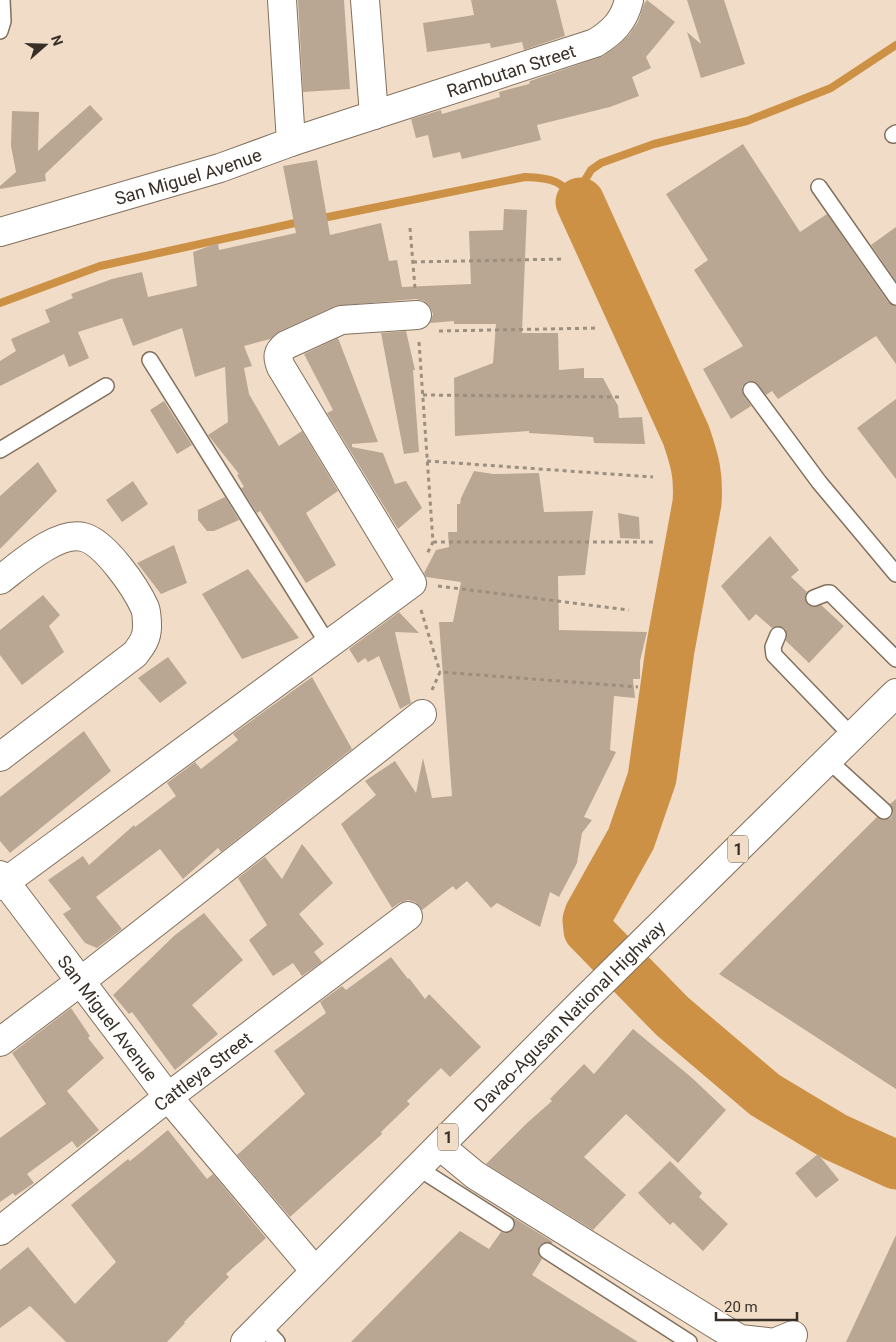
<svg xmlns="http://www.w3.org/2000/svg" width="896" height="1342" viewBox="0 0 896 1342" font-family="Roboto,sans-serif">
  <rect width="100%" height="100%" fill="#f1ddc7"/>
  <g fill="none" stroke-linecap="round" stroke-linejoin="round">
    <path stroke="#cd9146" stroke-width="8" d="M318 219 525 177C555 178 559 181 580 202L585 180 591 170 601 163 654 144 747 121 831 88 896 45
      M0 303 100 266 304 221"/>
    <path stroke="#cd9146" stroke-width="49" d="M580 202 686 435C695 461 699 476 697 503L670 650 652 778 631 839 589 914 587 920 588 930 672 1016 765 1095 835 1137 896 1165"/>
  </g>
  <path fill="#baa793" d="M298 0H344L350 89 303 92Z
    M471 0H556L565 36 524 50 522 42 491 48 490 43 427 52 423 23 474 15Z
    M647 0 675 22 646 57 651 68 632 77 639 96 610 107 537 125 541 140 462 159 460 152 433 158 428 135 416 138 411 119 441 110 442 114 500 97 499 92 529 84 530 81 603 56 617 46 629 35 638 22 644 4Z
    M687 0H724L745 64 701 78 687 32 701 44Z
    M90 105 103 119 45 174 46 181 0 189V186L16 172 11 146 12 111 39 112 38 151Z
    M743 144 800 232 827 214 888 302 896 306V364L876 336 778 399 772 391 766 395 755 382 750 381 746 382 742 387V392L751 406 731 419 703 369 743 346 694 270 708 260 666 194Z
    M317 160 330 235 381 223 389 261 397 260 402 287 471 284 469 231 503 230 504 209 527 210 522 333H558L559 370 584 368V378H603L618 406 619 418 642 417 645 444 594 443 593 437 529 433V431L455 436 454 378 493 363 496 324H454V321L430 323 433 314 430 307 424 301 416 299 335 306 280 331 270 339 244 346 252 366 244 368 249 394 279 446 302 431 338 491 306 513 336 565 306 583 260 511 257 513 241 488 244 487 237 475 239 474 208 435 228 422 225 367 195 377 182 328 133 346 122 318 78 332 89 358 69 367 64 354 0 386V361L16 351 11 339 50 322 45 310 73 298 71 294 112 279 142 272 148 297 197 286 193 252 218 243 219 250 296 233 283 166Z
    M896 227V281L871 245Z
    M406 331 415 370H413L419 452 404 454 381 333Z
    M338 338 378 442 352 444V447L383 453 395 484 406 481 422 508 398 529 327 413 333 410 304 354Z
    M896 399V479L857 428Z
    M164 401 192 445 177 454 150 410Z
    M38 462 57 491 0 549V496Z
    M474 471 493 474 539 473 544 512 593 511 585 575 558 576 559 630 647 632 640 661V679H633L635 698 614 696 610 750 616 752 584 817 592 820 582 833 577 863 559 897 550 892 540 927 497 903 491 908 467 881 456 890 453 886 422 910 415 902 408 900 399 903 392 908 341 824 376 795 365 781 395 761 416 793 423 758 432 798 452 796 439 622H453L461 582 426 577 424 573 436 550 449 547 448 532H457V504H460L461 498Z
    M133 481 148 504 122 522 106 500Z
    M225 497 239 520 214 531H207L198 520V510Z
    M618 513 639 517 640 539 620 538Z
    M770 536 799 570 791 577 807 592 805 597 808 605 813 607 821 605 844 626 809 663 786 641 787 634 785 629 777 626 772 628 756 614 749 621 721 586Z
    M174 545 187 583 161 594 137 563Z
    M248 569 299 638 242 659 202 594Z
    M43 595 60 615 49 626 64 652 22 685 0 655V630Z
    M399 612 419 633 395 632 411 703 400 709 379 656 368 662 365 658 358 663 349 649Z
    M168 657 187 683 160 703 138 678Z
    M312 677 352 749 221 852 218 848 183 879 160 849 96 897 122 929 97 948 85 943 63 914 71 909 48 880 83 856 89 865 134 825 135 827 176 796 167 783 195 762 201 769 238 740 233 734Z
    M84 731 111 771 10 853 0 841V797Z
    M896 799V1089L719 974 877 817 882 820 891 818 893 813 890 804Z
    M302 844 333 883 299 914 324 944 314 952 322 962 302 976 293 963 273 976 249 940 267 925 238 878 265 857 282 879Z
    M204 913 243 960 192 1005 218 1034 175 1070 132 1012 129 1014 113 995 175 935Z
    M391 957 408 979 409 978 425 999 429 994 481 1047 450 1077 441 1068 407 1101 410 1104 381 1132 382 1134 290 1217 237 1155 305 1094 274 1051 326 1013 320 1002 342 986 346 990Z
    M71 1008 90 1036 88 1038 104 1058 67 1091 99 1130 77 1148 72 1141 27 1174 34 1183 15 1196 13 1193 0 1202V1138L46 1104 12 1053Z
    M633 1029 691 1077 726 1110 678 1163 626 1114 584 1157 626 1195 593 1230 486 1164 527 1123 552 1101 550 1099 584 1064 594 1074Z
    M168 1130 207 1179 213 1174 266 1238 226 1274 229 1277 184 1322 185 1323 167 1342H66L30 1306 0 1328V1270L28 1247 75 1304 116 1262 71 1205 128 1159 130 1161Z
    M818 1154 839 1180 816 1198 795 1173Z
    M670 1161 702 1193 699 1197 728 1224 703 1251 673 1222 670 1225 638 1193Z
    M511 1216 553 1242 552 1243H543L539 1246V1255L542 1259 532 1275 638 1342H351L460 1231 489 1249 501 1232 506 1233 514 1229 515 1224Z
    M896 1235V1342H846Z"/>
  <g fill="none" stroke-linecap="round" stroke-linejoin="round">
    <defs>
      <path id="lane" d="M0 31 3 21 2 0
        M893 135 896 133
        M819 187 896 297
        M150 360 328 644
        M751 390 819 482 896 574
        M0 450 106 386
        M814 598 827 593H830L896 659
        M778 635 773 647 774 655 852 736
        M828 760 884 811
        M418 1168 506 1224
        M547 1251 689 1342
        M262 1326 277 1342"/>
      <g id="street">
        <path d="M282 0 291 142"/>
        <path d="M365 0 374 115"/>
        <path id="s1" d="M0 232 220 168 291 142 595 43C613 32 624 21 629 0"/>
        <path d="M0 580C20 565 57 531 83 537 105 542 136 588 145 608 147 614 147 622 147 627 147 639 141 646 135 654L0 757"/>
        <path id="s2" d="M0 875 168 1097 315 1271"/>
        <path d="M0 886 412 583 281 367C277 357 277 352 286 345L341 320 417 315"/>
        <path d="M0 1042 81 981 422 714"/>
        <path d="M440 1146 475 1175 715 1324 740 1339 767 1342"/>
        <path id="s3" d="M0 1231 168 1097 408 916"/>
        <path d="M776 1342 793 1335"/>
      </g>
      <g id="highway">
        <path id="s4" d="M245 1342 581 1003 896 693"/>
      </g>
    </defs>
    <use href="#lane" stroke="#82705d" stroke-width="18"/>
    <use href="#street" stroke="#82705d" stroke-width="30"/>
    <use href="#highway" stroke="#82705d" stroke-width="30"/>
    <path stroke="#9d8f7f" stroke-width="3" stroke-dasharray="4 4" stroke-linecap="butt" d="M410 228 415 288
      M413 262 564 259
      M439 331 599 328
      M419 342 433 542 427 554
      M423 395 619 397
      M427 461 653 477
      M433 542H657
      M438 586 629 610
      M421 610 440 672
      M432 690 440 672 638 687"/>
    <use href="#lane" stroke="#fff" stroke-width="15"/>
    <use href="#street" stroke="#fff" stroke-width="28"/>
    <use href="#highway" stroke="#fff" stroke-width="28"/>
  </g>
  <g text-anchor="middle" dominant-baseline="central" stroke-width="4" stroke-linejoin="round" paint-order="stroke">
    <g fill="#f1ddc7" stroke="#706458" stroke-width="1">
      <rect x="728" y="835.5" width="20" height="27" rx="4"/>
      <rect x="438" y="1123.5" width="20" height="27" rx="4"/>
    </g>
    <g font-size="16" font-weight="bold" fill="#383028">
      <text x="738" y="849">1</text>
      <text x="448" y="1137">1</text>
    </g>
    <g font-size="18" fill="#383028" stroke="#f1ddc7">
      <text stroke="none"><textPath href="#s1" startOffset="536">Rambutan Street</textPath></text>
      <text stroke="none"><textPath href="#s1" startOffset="196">San Miguel Avenue</textPath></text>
      <text stroke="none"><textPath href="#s4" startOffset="460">Davao-Agusan National Highway</textPath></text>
      <text stroke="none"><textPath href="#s2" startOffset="179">San Miguel Avenue</textPath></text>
      <text stroke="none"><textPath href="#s3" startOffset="258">Cattleya Street</textPath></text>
    </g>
  </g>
  <g transform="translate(45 45) rotate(70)" stroke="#f1ddc7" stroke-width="4" paint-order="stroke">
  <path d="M0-4L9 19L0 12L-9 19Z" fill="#383028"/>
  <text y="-8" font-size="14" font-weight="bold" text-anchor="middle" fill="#383028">N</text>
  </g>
  <path d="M716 1312v8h81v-8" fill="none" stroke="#383028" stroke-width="2.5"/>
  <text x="724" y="1312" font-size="15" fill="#383028" stroke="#f1ddc7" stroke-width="4" paint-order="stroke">20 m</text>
</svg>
